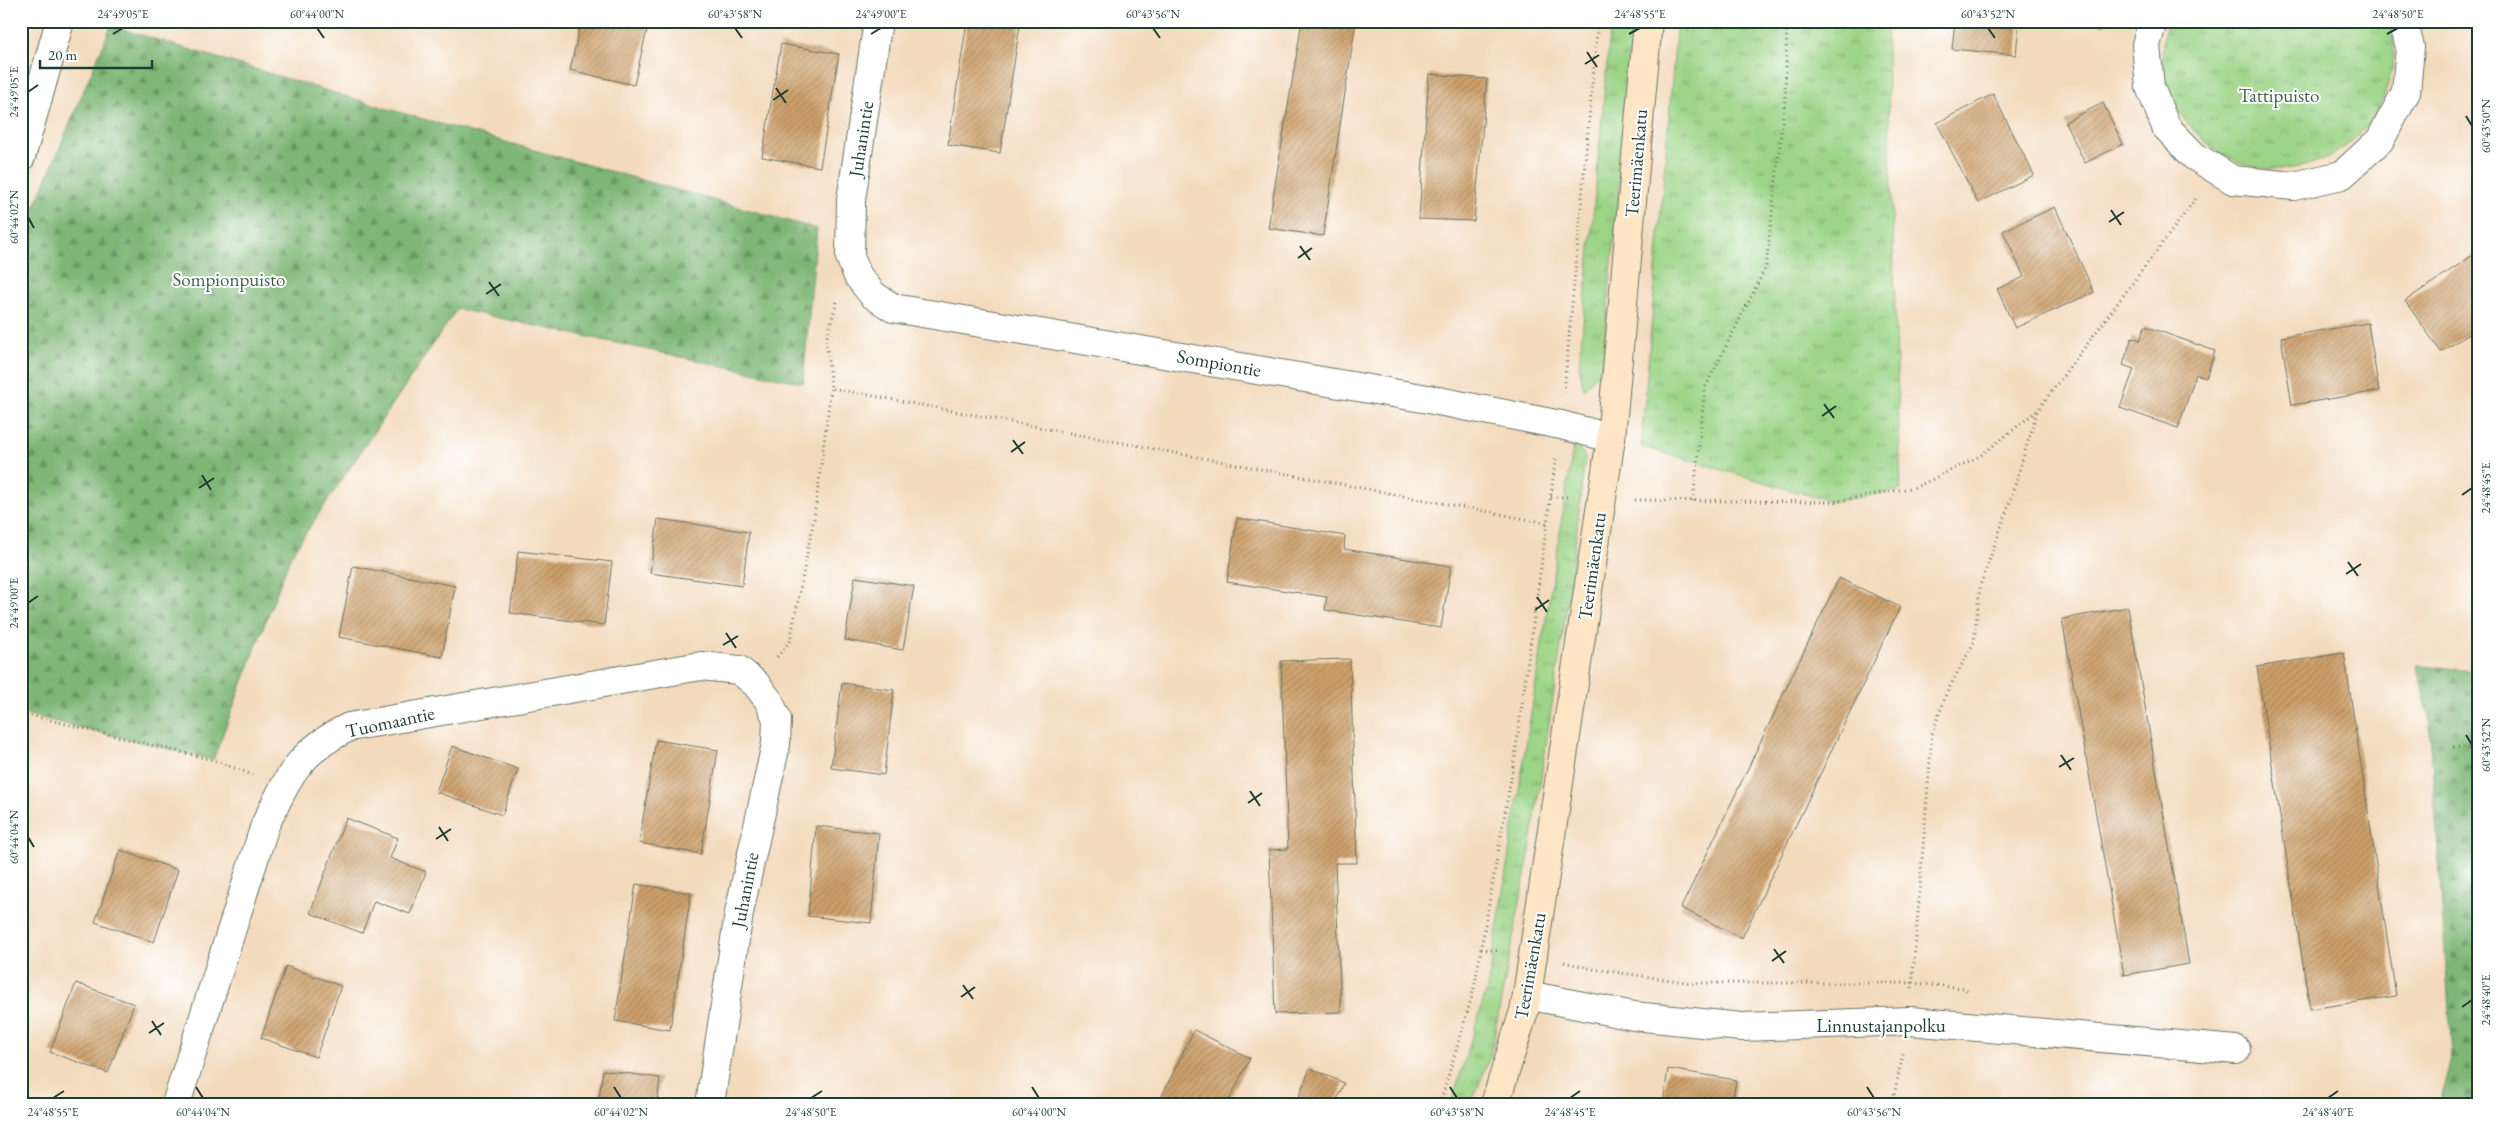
<svg xmlns="http://www.w3.org/2000/svg" width="2500" height="1125" viewBox="0 0 2500 1125" font-family="'EB Garamond',serif">
  <defs>
    <pattern id="grass-tufts" width="24" height="20" patternUnits="userSpaceOnUse" patternTransform="scale(1.25)"><rect width="24" height="20" fill="#9cd487"/><path d="M3 7l-1-3M5 7V3M7 7l1-3M15 17l-1-3M17 17v-4M19 17l1-3" fill="none" stroke="#7fad6f"/></pattern>
    <pattern id="forest-firs" width="22" height="20" patternUnits="userSpaceOnUse" patternTransform="scale(1.25)"><rect width="22" height="20" fill="#7db674"/><path d="M5 1l3.5 6h-7zM16 11l3.5 6h-7z" fill="#669560"/></pattern>
    <pattern id="building-hatch" width="6" height="6" patternUnits="userSpaceOnUse" patternTransform="scale(1.25)"><rect width="6" height="6" fill="#cda06b"/><path d="M-1 1l2-2M0 6l6-6M5 7l2-2" fill="none" stroke="#a68459"/></pattern>
  </defs>
  <rect width="100%" height="100%" fill="#fff"/>
  <filter id="ink" filterUnits="userSpaceOnUse"><feTurbulence type="fractalNoise" baseFrequency=".02" numOctaves="2"/><feDisplacementMap in="SourceGraphic" scale="10" xChannelSelector="R" yChannelSelector="G"/><feConvolveMatrix kernelMatrix="1 2 1 2 8 2 1 2 1" color-interpolation-filters="sRGB"/></filter>
  <filter id="wash" filterUnits="userSpaceOnUse"><feTurbulence type="fractalNoise" baseFrequency=".0096" numOctaves="4" result="noise"/><feDisplacementMap in="SourceGraphic" scale="20" xChannelSelector="R" yChannelSelector="G"/><feGaussianBlur stdDeviation="1.12" result="paint"/><feColorMatrix in="noise" values="0 0 0 0 0 0 0 0 0 0 0 0 0 0 0 0 0 1.4 0 .05"/><feComposite in="paint" operator="in"/></filter>
  <g filter="url(#wash)">
    <rect width="100%" height="100%" fill="#f3dabc"/>
    <path fill="url(#grass-tufts)" stroke="#5e885e" d="M1611 21H1635L1602 367 1584 389 1579 367Z
      M1677 21H1886L1901 490 1832 502 1641 446Z
      M2168 21H2389C2391 29 2394 39 2394 47 2393 111 2347 167 2280 169 2215 171 2156 108 2163 43 2163 36 2166 28 2168 21Z
      M1574 442 1585 457 1571 579 1530 850 1490 1057 1471 1104H1451L1488 986Z"/>
    <path fill="url(#forest-firs)" stroke="#4e7a54" d="M111 26 402 113 817 229 803 383 457 309 291 555 213 760 21 713V239Z
      M2416 664 2479 672V1104H2439L2452 1055 2429 717Z"/>
    <g id="blocks">
      <path fill="url(#building-hatch)" d="M581 21H649L634 85 570 70Z
        M967 21H998L1020 25 1000 153 948 145Z
        M1302 21H1356L1323 236 1268 228Z
        M1955 21H2019L2016 55 1952 49Z
        M2093 21H2107L2105 26Z
        M781 44 839 54 820 167 762 157Z
        M1429 74 1487 79 1474 221 1419 219Z
        M1993 94 2034 175 1978 203 1937 123Z
        M2103 103 2123 144 2085 163 2065 122Z
        M2055 207 2094 292 2015 328 1997 289 2024 277 2003 231Z
        M2476 253 2479 257V327L2441 352 2405 301Z
        M2368 323 2379 391 2292 405 2281 337Z
        M2145 326 2215 351 2206 378 2196 374 2178 428 2120 408 2134 369 2123 365 2132 337 2140 340Z
        M1237 518 1345 536 1344 549 1451 566 1441 628 1325 610 1327 597 1227 582Z
        M658 519 749 532 742 586 650 573Z
        M518 551 612 562 604 625 510 613Z
        M353 566 455 586 442 657 339 637Z
        M855 577 914 586 903 650 845 640Z
        M1839 578 1900 607 1742 938 1681 908Z
        M2128 607 2189 964 2124 975 2062 619Z
        M2344 653 2396 996 2310 1009 2257 667Z
        M1350 659 1357 863H1335L1341 1012 1275 1014 1269 850 1288 849 1281 661Z
        M842 683 894 690 884 775 831 768Z
        M656 740 718 750 701 854 639 843Z
        M452 746 518 769 502 815 436 792Z
        M346 818 398 838 390 858 426 872 410 914 374 901 362 933 310 913Z
        M816 826 879 833 871 923 808 916Z
        M120 850 178 870 154 942 95 922Z
        M636 884 691 893 670 1030 615 1021Z
        M286 966 341 986 316 1057 261 1038Z
        M76 983 134 1004 108 1073 50 1052Z
        M1194 1030 1250 1058 1227 1104H1158Z
        M1310 1068 1344 1083 1335 1104H1296Z
        M1668 1069 1736 1080 1732 1104H1663Z
        M603 1070 660 1078 657 1104H598Z"/>
    </g>
  </g>
  <g filter="url(#ink)">
    <use href="#blocks" fill-opacity="0" stroke="#697464" stroke-width="1"/>
    <g fill="none" stroke-linecap="round" stroke-linejoin="round">
      <defs>
        <path id="street" d="M878 21 851 200 850 257 858 276 873 295 893 308 1428 399 1561 425 1611 438
          M2153 21 2146 45 2150 87 2166 127 2194 156 2233 180 2294 186 2342 175 2380 140 2406 92 2410 47 2403 21
          M21 157 60 21
          M1527 995 1634 1016 1741 1027 1910 1021 2236 1050
          M176 1104 265 825C289 776 298 752 349 727L701 666 739 670 756 684 769 701 777 719 776 744 739 913 710 1104"/>
        <path id="secondary" d="M1495 1104 1524 1011 1527 995 1611 438 1648 21"/>
      </defs>
      <use href="#street" stroke="#697464" stroke-width="30"/>
      <use href="#secondary" stroke="#697464" stroke-width="30"/>
      <path stroke="#697464" stroke-width="3" stroke-dasharray="1 4" stroke-linecap="butt" d="M837 302 826 340 831 388 1547 523
        M1564 392 1598 21
        M1551 497H1569
        M1635 500 1832 502 1916 487 1980 456 2037 411 2197 197
        M1693 501 1705 388 1766 267 1785 98 1787 21
        M777 657 790 641 814 518 831 388
        M21 713 213 760 253 775
        M2453 747 2479 749
        M1481 949 1499 951
        M1564 962 1593 969 1692 983H1913L1964 988 1967 991
        M1912 988 1932 734 1946 694 1974 642 1980 586 2007 511 2037 412
        M1440 1104 1474 989 1515 756 1556 457
        M1892 1104 1903 1054"/>
      <use href="#street" stroke="#fff" stroke-width="28"/>
      <use href="#secondary" stroke="#fee5c5" stroke-width="28"/>
    </g>
  </g>
  <path fill="none" stroke="#1f3d34" stroke-width="2" d="M317 28 324 38M735 28 742 38M1153 28 1160 38M1988 28 1995 38M113 34 123 28M871 34 881 28M1629 34 1640 28M2387 34 2398 28M1587 52 1597 67M1585 64 1599 55M776 88 786 103M28 92 38 85M773 100 788 90M2466 116 2472 126M2111 210 2121 225M28 217 34 228M2109 222 2124 212M1300 246 1310 260M1298 258 1312 248M489 282 499 296M486 294 501 284M1824 404 1834 418M1822 416 1836 406M1013 440 1023 454M1011 452 1025 442M202 475 211 490M199 488 214 478M2462 495 2472 488M2348 562 2358 576M2346 574 2361 564M1537 597 1547 612M28 603 38 596M1535 610 1549 600M726 633 736 648M723 645 738 636M2466 735 2472 745M2061 755 2071 770M2059 767 2074 758M1250 791 1260 806M1248 803 1262 793M439 827 448 841M28 837 34 847M436 839 451 829M1774 949 1784 963M1772 961 1786 951M963 985 973 999M961 997 975 987M2462 1007 2472 1000M152 1021 161 1035M149 1033 164 1023M196 1087 203 1098M614 1087 621 1098M1032 1087 1039 1098M1450 1087 1457 1098M1867 1087 1874 1098M53 1098 64 1091M811 1098 822 1091M1570 1098 1580 1091M2328 1098 2338 1091"/>
  <g text-anchor="middle" dominant-baseline="central" stroke-width="4" stroke-linejoin="round" paint-order="stroke">
    <g font-size="19" fill="#3e6349" stroke="#fff">
      <text x="2279" y="95">Tattipuisto</text>
      <text x="229" y="279">Sompionpuisto</text>
    </g>
    <g font-size="19" fill="#1f3d34" stroke="#fff">
      <text transform="translate(861 139) rotate(-81)">Juhanintie</text>
      <text transform="translate(1636 163) rotate(-85)">Teerimäenkatu</text>
      <text transform="translate(1219 363) rotate(10)">Sompiontie</text>
      <text transform="translate(1592 566) rotate(-82)">Teerimäenkatu</text>
      <text transform="translate(390 722) rotate(-12)">Tuomaantie</text>
      <text transform="translate(745 890) rotate(-79)">Juhanintie</text>
      <text transform="translate(1530 966) rotate(-80)">Teerimäenkatu</text>
      <text x="1881" y="1025">Linnustajanpolku</text>
    </g>
  </g>
  <rect width="2500" height="1125" fill="none" stroke="#fff" stroke-width="55"/>
  <path d="M40 60v8h112v-8" fill="none" stroke="#1f3d34" stroke-width="2.5"/>
  <text x="48" y="60" font-size="15" fill="#1f3d34" stroke="#ffffff" stroke-width="4" paint-order="stroke">20 m</text>
  <rect x="28" y="28" width="2444" height="1070" fill="none" stroke="#1f3d34" stroke-width="2"/>
  <g font-size="12" text-anchor="middle" fill="#1f3d34">
    <text x="123" y="18">24°49'05"E</text>
    <text x="317" y="18">60°44'00"N</text>
    <text x="735" y="18">60°43'58"N</text>
    <text x="881" y="18">24°49'00"E</text>
    <text x="1153" y="18">60°43'56"N</text>
    <text x="1640" y="18">24°48'55"E</text>
    <text x="1988" y="18">60°43'52"N</text>
    <text x="2398" y="18">24°48'50"E</text>
    <text transform="translate(14 92) rotate(-90)" y="4">24°49'05"E</text>
    <text transform="translate(2486 126) rotate(-90)" y="4">60°43'50"N</text>
    <text transform="translate(14 217) rotate(-90)" y="4">60°44'02"N</text>
    <text transform="translate(2486 488) rotate(-90)" y="4">24°48'45"E</text>
    <text transform="translate(14 603) rotate(-90)" y="4">24°49'00"E</text>
    <text transform="translate(2486 745) rotate(-90)" y="4">60°43'52"N</text>
    <text transform="translate(14 837) rotate(-90)" y="4">60°44'04"N</text>
    <text transform="translate(2486 1000) rotate(-90)" y="4">24°48'40"E</text>
    <text x="53" y="1116">24°48'55"E</text>
    <text x="203" y="1116">60°44'04"N</text>
    <text x="621" y="1116">60°44'02"N</text>
    <text x="811" y="1116">24°48'50"E</text>
    <text x="1039" y="1116">60°44'00"N</text>
    <text x="1457" y="1116">60°43'58"N</text>
    <text x="1570" y="1116">24°48'45"E</text>
    <text x="1874" y="1116">60°43'56"N</text>
    <text x="2328" y="1116">24°48'40"E</text>
  </g>
</svg>
